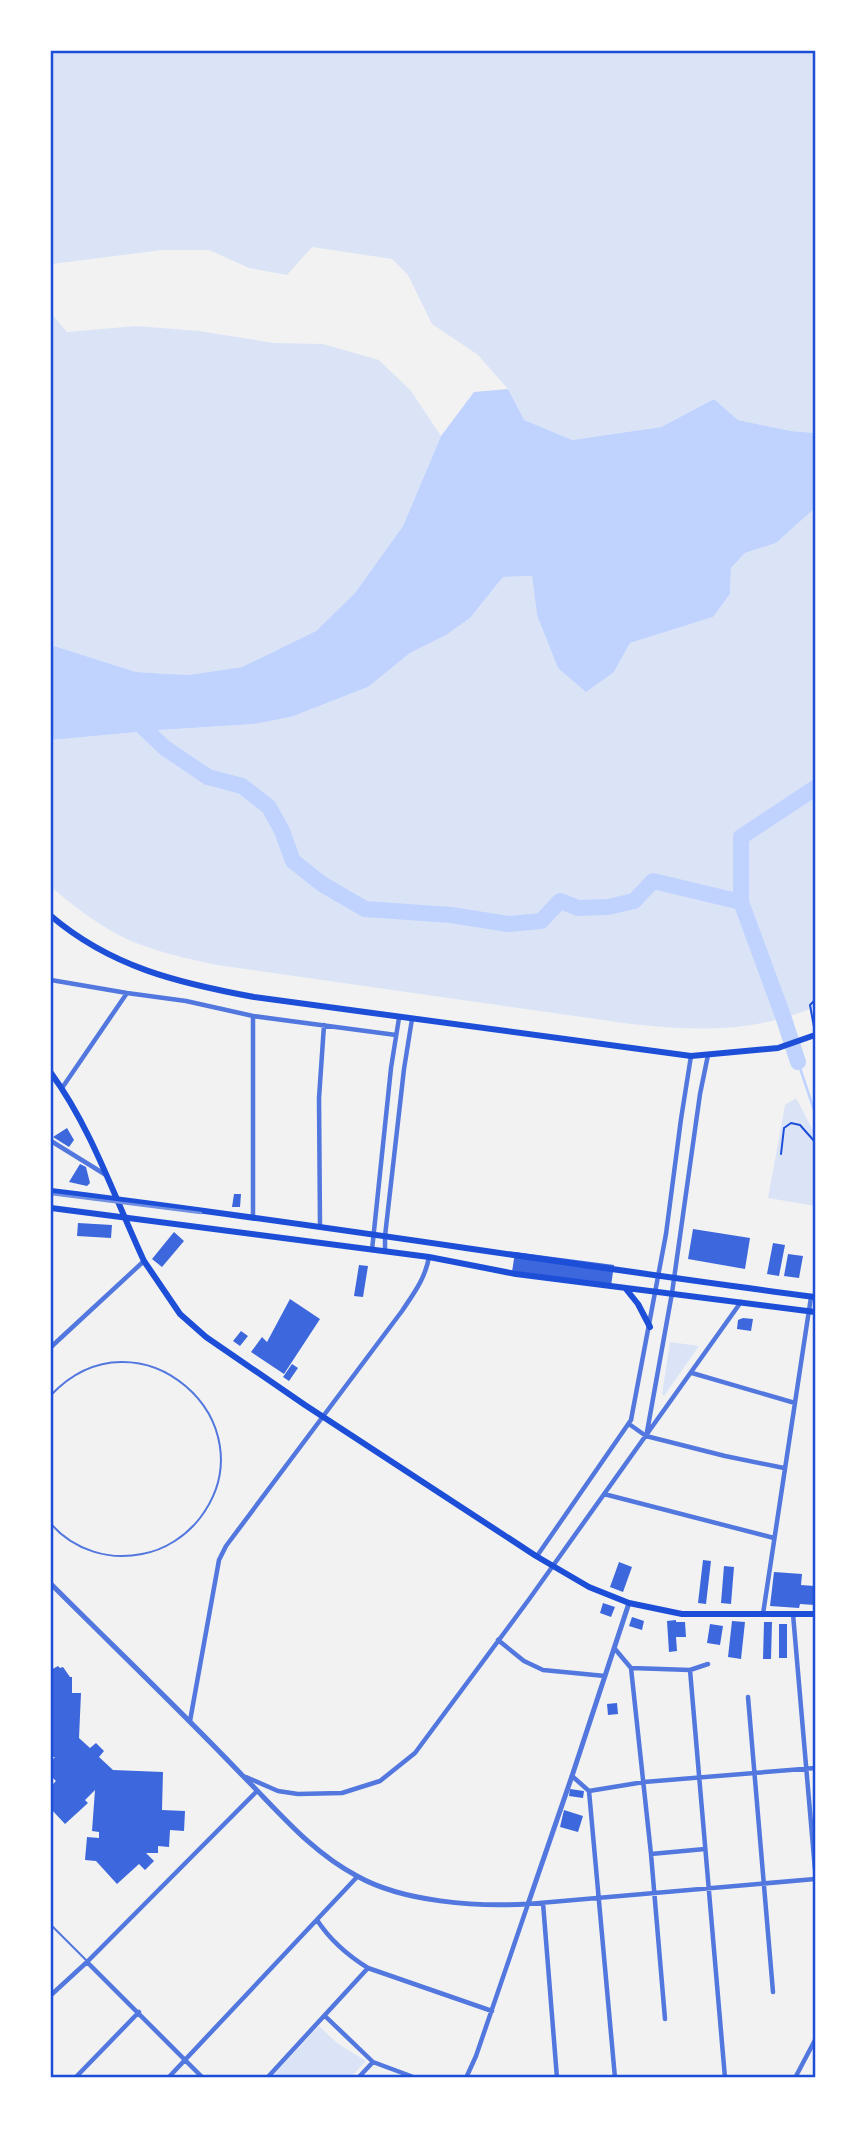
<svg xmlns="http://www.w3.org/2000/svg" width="866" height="2129" viewBox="0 0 866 2129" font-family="'Fira Sans',sans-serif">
  <rect width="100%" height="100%" fill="#f2f2f2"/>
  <path fill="#dbe4f7" d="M51 51H815V433L791 431 738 420 714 399 661 427 571 440 523 420 508 389 478 355 432 324 408 275 392 259 312 247 287 275 249 268 209 250H162L52 264 51 266Z
    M51 313 67 332 136 326 199 331 274 343 323 344 379 360 411 391 441 436 403 526 355 593 316 631 242 667 188 675 136 672 51 645Z
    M815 508V1007C752 1033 697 1031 631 1024L217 965C181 957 140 949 108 929 88 917 69 902 51 887V740L160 730 254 724 291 717 368 687 410 653 446 635 470 618 503 577 532 576 537 615 614 672 630 643 713 617 730 594 731 568 745 553 776 543Z
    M796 1098 815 1134V1206L768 1198 785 1105Z
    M670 1342 699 1346 664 1396 662 1394Z
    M319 2026 337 2043 366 2061 350 2078H270Z"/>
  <path fill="#bfd3fe" d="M508 389 524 420 572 440 661 427 714 399 738 420 791 431 815 433V508L776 543 745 553 731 568 730 594 713 617 630 643 614 672 586 692 558 668 537 615 532 576 503 577 470 618 446 635 410 653 368 687 291 717 254 724 160 730 51 740V645L136 672 188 675 242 667 316 631 355 593 403 526 441 436 474 392Z"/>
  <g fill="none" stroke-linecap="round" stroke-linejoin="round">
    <path stroke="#bfd3fe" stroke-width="2.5" d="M798 1062 815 1113"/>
    <path stroke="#bfd3fe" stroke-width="16" d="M131 716 165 748 208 777 242 786 269 807 282 831 293 861 322 884 365 909 451 915 508 924 541 921 560 901 578 908 608 907 634 901 653 881 741 902V837L815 788
      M741 902 783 1016 798 1062"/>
  </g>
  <path fill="#3d67dc" d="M67 1128 74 1140 69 1147 53 1137Z
    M80 1164 86 1167 90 1183 87 1186 69 1182Z
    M234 1194H241L240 1207H232Z
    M78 1223 112 1225 111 1238 77 1236Z
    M693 1229 750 1238 745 1269 688 1259Z
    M174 1232 184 1241 162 1267 152 1259Z
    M773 1243 785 1245 779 1276 767 1274Z
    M515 1252 614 1265 611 1286 512 1272Z
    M788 1254 803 1256 799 1278 784 1276Z
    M359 1265 368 1266 363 1297 354 1296Z
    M290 1299 320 1319 284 1374 251 1352 262 1337 267 1342Z
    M743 1318 753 1319 751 1331 737 1329 738 1320Z
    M241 1331 248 1336 240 1346 233 1341Z
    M292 1364 298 1368 289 1381 283 1377Z
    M703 1560 711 1561 706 1604 698 1603Z
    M619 1562 632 1567 623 1592 610 1587Z
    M724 1566 734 1567 731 1604 721 1603Z
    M774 1572 802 1574 801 1585 815 1586V1605L800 1604 799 1608 770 1606Z
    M603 1603 615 1607 611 1617 600 1613Z
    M632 1617 644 1621 642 1630 629 1626Z
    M676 1620V1622H685L686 1637H676L677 1651 669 1652 667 1621Z
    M732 1621 745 1622 741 1659 728 1657Z
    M764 1622H772L771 1659H763Z
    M710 1624 723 1626 720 1645 707 1643Z
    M779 1624H787V1658H779Z
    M58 1666 60 1668 63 1667 70 1677H72V1693H81L79 1738 90 1748 96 1743 104 1751 99 1757 113 1770 163 1772 162 1810 185 1811 184 1831 170 1830 169 1847 158 1846V1853H146L154 1861 145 1870 139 1864 117 1884 96 1861 85 1860 87 1837 99 1838V1832L92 1831 95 1790 85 1800 88 1803 65 1824 51 1809V1786L56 1781 51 1776V1761L55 1757H51V1670Z
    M617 1703 618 1714 608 1715 607 1704Z
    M570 1789 584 1791 583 1798 569 1796Z
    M564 1810 583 1816 578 1832 560 1827Z"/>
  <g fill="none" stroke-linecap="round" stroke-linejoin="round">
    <path stroke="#1d4ed8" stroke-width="2" d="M814 1027 810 1005 815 1000
      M781 1154 784 1128 791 1123 800 1125 815 1142"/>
    <path stroke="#5277de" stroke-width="2" d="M51 1395C138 1303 273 1422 200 1518 186 1536 165 1550 142 1554 109 1561 74 1550 51 1524
      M51 1925 87 1961"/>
    <path stroke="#5277de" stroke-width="4.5" d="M51 980 127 993 186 1001 253 1016 396 1035
      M62 1088 127 993
      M51 1141 106 1175
      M253 1217V1016
      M320 1227 319 1098 324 1025
      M372 1250 391 1068 399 1018
      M385 1251V1236L404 1069 412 1019
      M51 1347 144 1261
      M692 1373 795 1403
      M629 1424 646 1436 725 1456 784 1468
      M647 1432 672 1293 700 1094 708 1055
      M604 1494 774 1538
      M537 1556 631 1420 666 1234 681 1119 691 1056
      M763 1614 811 1297
      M793 1614 815 1870
      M498 1640 524 1661 543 1670 605 1676
      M615 1649 631 1668 690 1670 708 1664
      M631 1668 651 1854 665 2019
      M690 1670 725 2078
      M748 1697 773 1992
      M190 1721 219 1560 226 1546 402 1311C414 1293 425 1279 429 1257
      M572 1776 589 1791 615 2078
      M246 1777 278 1791 298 1794 342 1793 380 1781 415 1753 530 1598 741 1302
      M589 1791 644 1782 815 1768
      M651 1854 705 1849
      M543 1903 557 2078
      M317 1920C330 1940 347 1955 368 1968L492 2011
      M87 1962 203 2078
      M51 1995 87 1962 257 1791
      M325 2016 373 2062 416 2078
      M75 2078 139 2012
      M168 2078 357 1877
      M267 2078 368 1968
      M358 2078 373 2062
      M466 2078 476 2056 528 1904 815 1879
      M795 2078 815 2040"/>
    <path stroke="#5277de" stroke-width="5" d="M51 1584C114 1647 180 1710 242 1775 279 1812 310 1851 357 1876 403 1902 476 1907 528 1904L572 1776 629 1603"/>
    <path stroke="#1d4ed8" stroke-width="6" d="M51 1073C92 1129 115 1199 144 1261L180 1314 206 1337 305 1405 536 1556 589 1587 629 1603 682 1614H815"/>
    <path stroke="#1d4ed8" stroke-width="6" d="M51 916C111 967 178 983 254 997L691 1056 778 1048 815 1035
      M51 1191C306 1222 560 1264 815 1297
      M51 1208 429 1257 516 1274 815 1312
      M626 1289 638 1304 650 1327"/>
    <path stroke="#7290e2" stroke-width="2.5" d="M51 1194 201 1213"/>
  </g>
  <rect width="866" height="2129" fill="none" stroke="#ffffff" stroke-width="105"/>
  <rect x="52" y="52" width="762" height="2024" fill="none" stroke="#1d4ed8" stroke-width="2.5"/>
</svg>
